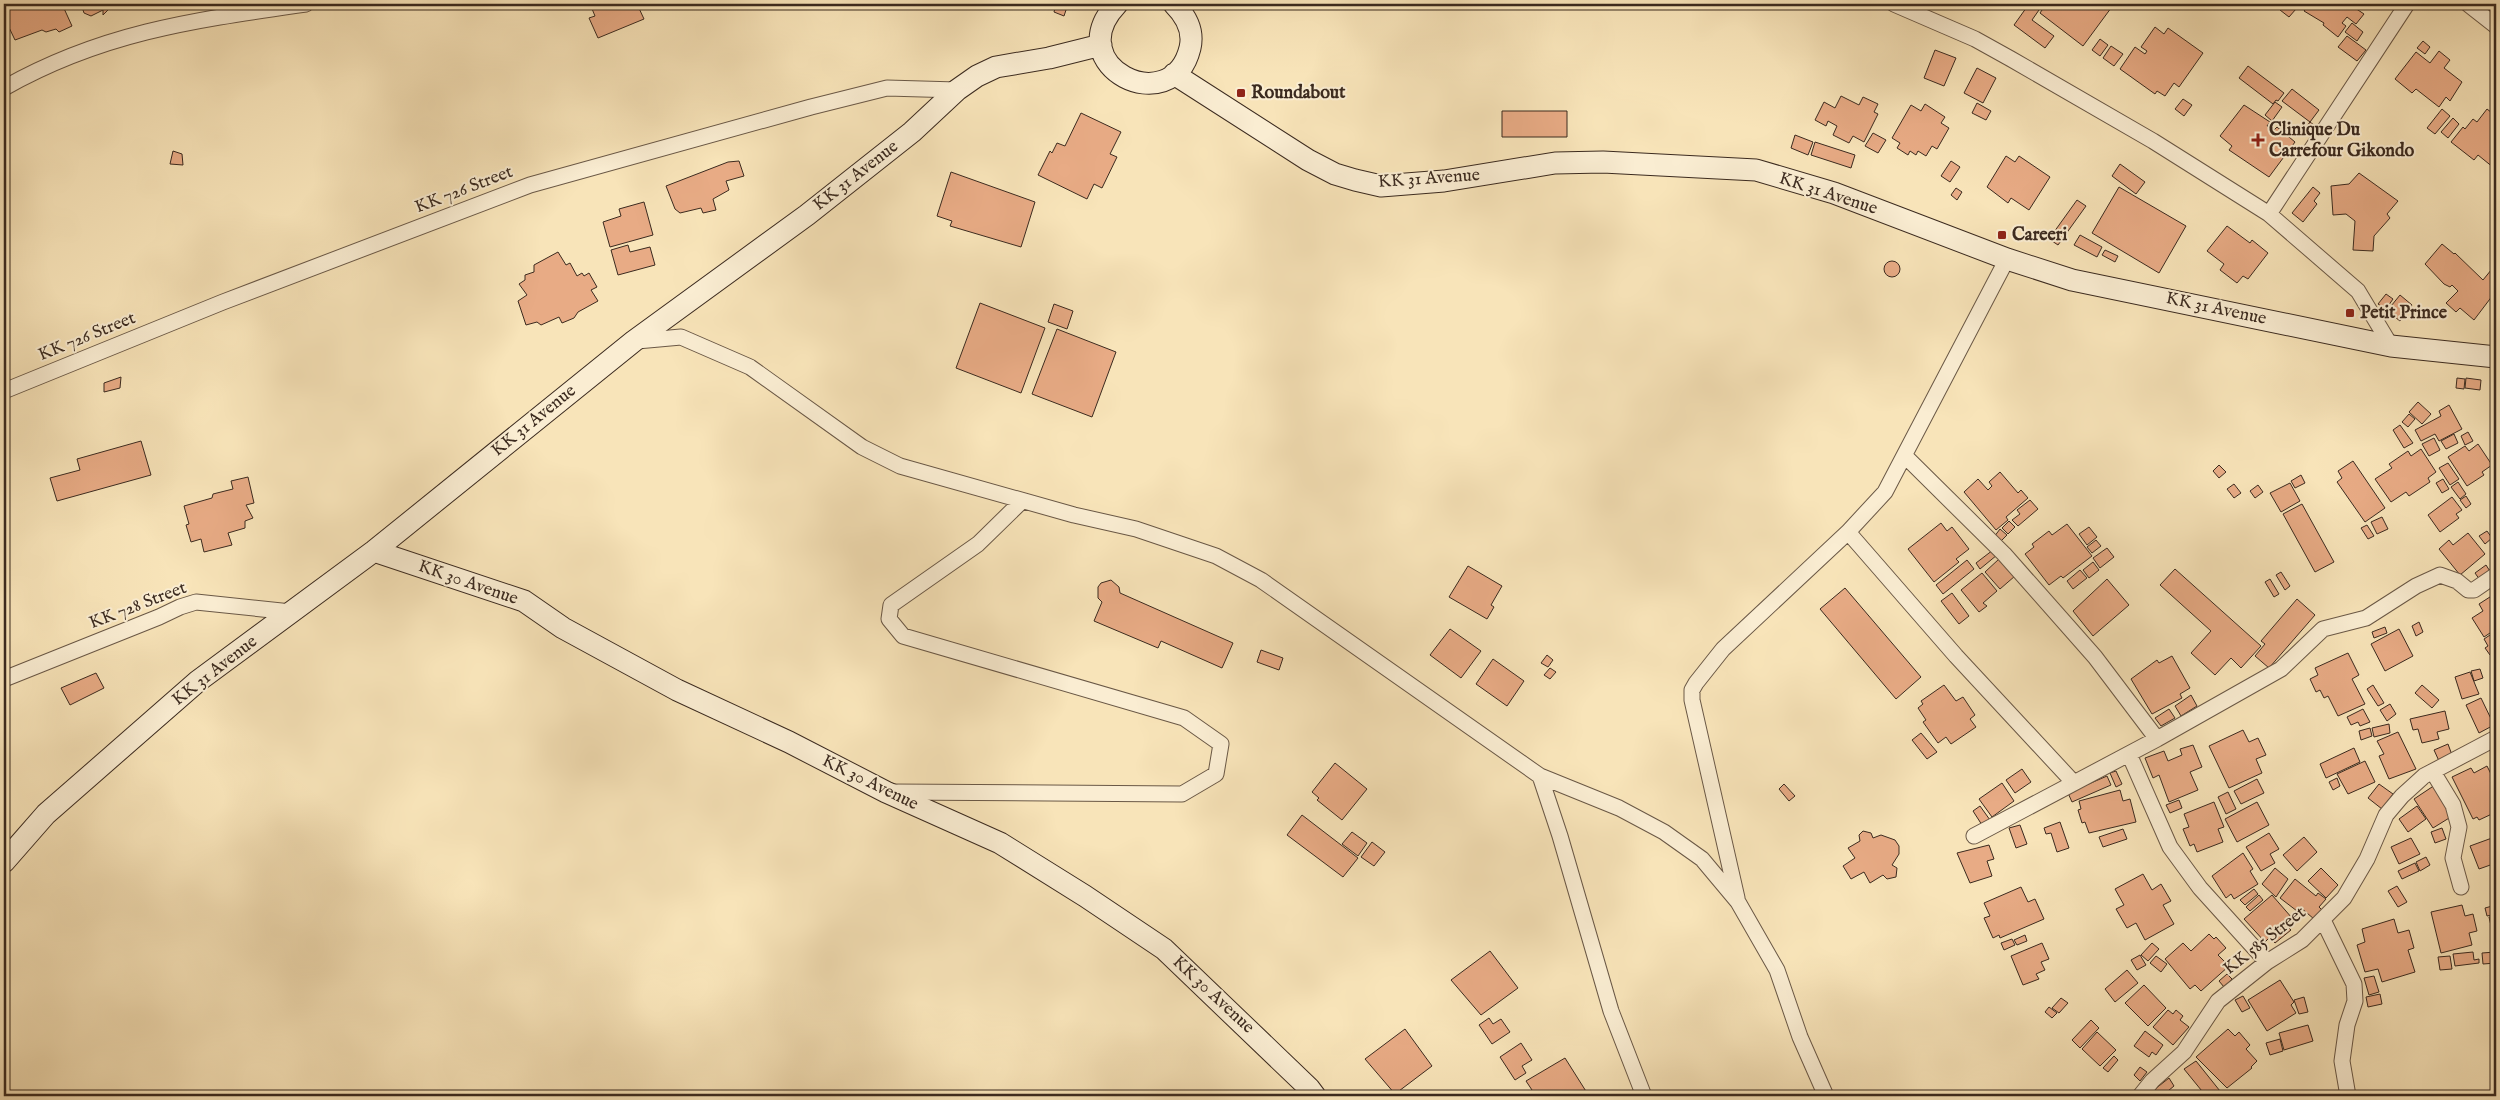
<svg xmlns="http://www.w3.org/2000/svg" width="2500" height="1100" viewBox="0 0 2500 1100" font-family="'IM FELL English',serif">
  <rect width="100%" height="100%" fill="#f8e4b9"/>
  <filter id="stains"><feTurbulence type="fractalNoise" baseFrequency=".004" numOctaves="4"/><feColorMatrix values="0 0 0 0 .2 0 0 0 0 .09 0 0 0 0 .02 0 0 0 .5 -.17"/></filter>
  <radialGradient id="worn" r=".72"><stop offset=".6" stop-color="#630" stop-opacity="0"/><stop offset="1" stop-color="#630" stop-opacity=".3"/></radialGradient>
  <path fill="#e8ab85" stroke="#3b2a1f" d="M8 4H62L72 26 59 32 56 29 46 32 42 30 15 40 4 17V5Z
    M81 4H123L124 7H111L103 15V10L91 16 84 13Z
    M590 4H637L644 19 598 38 589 18 595 16Z
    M1056 4H1068L1064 16 1054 12Z
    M2029 4 2039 10 2032 20 2054 36 2045 48 2014 25Z
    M2046 4H2114L2083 46 2040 13Z
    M2284 4H2289L2296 9 2289 17 2280 10Z
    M2305 4H2354L2352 6 2364 14 2356 24 2347 17 2342 23 2346 26 2338 37 2323 25 2324 23 2304 11 2308 6Z
    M2352 23 2363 32 2357 41 2345 32Z
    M2155 27 2164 34 2168 28 2203 53 2179 87 2174 83 2165 96 2157 91 2155 94 2120 69 2135 47 2145 54 2147 51 2141 47Z
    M2347 36 2366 50 2357 61 2338 47Z
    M2100 39 2108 45 2100 56 2092 50Z
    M2423 41 2430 47 2425 54 2417 48Z
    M2111 46 2123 54 2114 66 2103 58Z
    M1935 50 1956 58 1944 86 1924 78Z
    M2439 51 2450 60 2444 68 2462 82 2450 101 2446 97 2439 107 2416 89 2412 93 2395 79 2416 52 2430 63Z
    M2248 66 2284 93 2278 101 2276 100 2273 104 2239 78Z
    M1977 68 1996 78 1983 103 1964 93Z
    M2292 89 2319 110 2310 122 2282 101Z
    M1841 96 1859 105 1863 97 1878 104 1874 112 1878 114 1864 142 1853 136 1849 143 1833 135 1837 126 1828 121 1826 126 1815 120 1824 102 1835 108Z
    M2183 99 2192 105 2184 116 2175 109Z
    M2275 102 2282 107 2272 121 2265 115Z
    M1977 103 1991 111 1986 120 1972 113Z
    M1925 104 1945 117 1941 123 1949 128 1937 149 1932 146 1926 156 1918 151 1916 155 1910 151 1908 155 1897 148 1900 143 1892 138 1911 105 1921 111Z
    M2244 105 2270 122 2267 126 2274 130 2277 127 2295 142 2269 177 2229 150 2232 146 2220 136Z
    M2442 109 2450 116 2435 134 2427 128Z
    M2487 109 2496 116V165L2494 168 2478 155 2474 160 2451 142 2463 127 2465 129 2473 119 2477 122Z
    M1502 111H1567V137H1502Z
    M1081 113 1121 132 1110 154 1117 157 1102 188 1094 184 1087 199 1038 175 1050 151 1052 153 1057 143 1065 146Z
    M2453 118 2459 124 2448 138 2441 132Z
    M2310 122 2319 129 2313 137 2304 130Z
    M1873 133 1886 140 1878 153 1865 146Z
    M1795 135 1813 142 1808 155 1791 148Z
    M1815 142 1855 155 1851 168 1811 155Z
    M173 151 182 154 183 165 170 164Z
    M2006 156 2015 162 2019 156 2050 177 2029 210 2011 198 2008 203 1987 187Z
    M739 161 744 176 726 181 729 190 713 199 716 210 703 213 701 208 680 213 675 209 666 186 728 162Z
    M1951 161 1960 167 1950 182 1941 176Z
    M2120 164 2145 182 2136 194 2112 176Z
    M951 172 1035 202 1021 247 950 226 952 221 937 216Z
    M2359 173 2398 201 2387 214 2390 218 2374 236 2373 251 2353 250 2355 221 2346 214 2333 215 2331 186 2349 184Z
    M2119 187 2186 226 2159 273 2092 233Z
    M2313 187 2320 193 2314 201 2317 204 2303 222 2292 213Z
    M1956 188 1962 192 1957 200 1951 195Z
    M2077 200 2086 206 2058 245 2049 239Z
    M644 202 653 235 610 247 603 222 621 216 619 209Z
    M2227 226 2250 243 2252 240 2268 253 2248 279 2243 276 2237 283 2220 270 2224 264 2207 251Z
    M2080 235 2102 247 2097 257 2074 245Z
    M2442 244 2454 254 2455 253 2483 280 2496 264V291L2474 320 2460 308 2456 312 2446 303 2458 291 2452 285 2450 287 2444 284 2425 264Z
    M628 245 630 252 650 247 655 265 618 275 611 250Z
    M2105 250 2118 256 2115 262 2102 255Z
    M558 252 566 265 570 263 577 276 582 273 584 276 589 273 597 287 591 290 598 301 578 312 574 318 562 323 559 317 541 325 537 322 526 325 518 301 527 295 519 284 525 280V275L534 272V265Z
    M1884 269a8 8 0 1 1 16 0a8 8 0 1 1-16 0Z
    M2386 294 2393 299 2386 309 2378 304Z
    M2400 295 2412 305 2400 321 2387 311Z
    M980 303 1045 328 1021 393 956 368Z
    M1054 304 1073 311 1067 329 1048 322Z
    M1057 329 1116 352 1092 417 1032 394Z
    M121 377 120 388 104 392V383Z
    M2457 378 2465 379 2464 389 2456 388Z
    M2466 378 2481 380 2480 390 2465 388Z
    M2418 402 2431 414 2422 424 2409 412Z
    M2449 405 2462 429 2439 441 2435 434 2421 441 2415 430 2441 416 2439 411Z
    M2409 414 2415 419 2408 427 2402 422Z
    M2400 425 2413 443 2404 448 2393 430Z
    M2468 432 2473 441 2465 445 2461 436Z
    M2454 434 2458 443 2446 449 2441 441Z
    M2434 438 2440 450 2429 456 2422 444Z
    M141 441 151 475 57 501 50 478 80 470 77 459Z
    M2478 444 2492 465 2482 472 2484 475 2467 486 2448 457 2465 446 2469 451Z
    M2421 449 2436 472 2428 478 2430 482 2409 496 2406 492 2391 502 2375 479 2392 468 2389 464 2408 451 2411 456Z
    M2353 461 2385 508 2365 522 2337 482 2342 478 2338 471Z
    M2448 463 2459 479 2450 485 2439 468Z
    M2219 465 2226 472 2219 478 2213 471Z
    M2000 472 2018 493 2021 490 2028 498 2006 517 2008 520 1996 530 1964 492 1978 479 1988 490 1992 486 1989 482Z
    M2301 475 2305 483 2295 488 2291 481Z
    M248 477 254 503 246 505 253 518 245 521V528L228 533 232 545 204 552 201 539 191 542 186 525 189 524 184 506 212 498 213 494 233 489 231 481Z
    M2443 479 2449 489 2442 493 2436 483Z
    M2458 482 2466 494 2460 499 2451 487Z
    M2290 483 2300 501 2281 512 2270 493Z
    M2234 484 2241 493 2234 498 2227 489Z
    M2258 485 2263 492 2255 498 2250 491Z
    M2466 496 2471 504 2466 508 2460 500Z
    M2452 497 2462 510 2456 514 2459 518 2440 532 2428 515Z
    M2030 500 2038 509 2018 526 2012 520 2020 514 2017 510Z
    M2302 504 2334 562 2315 572 2283 514Z
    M2382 517 2388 529 2377 534 2371 522Z
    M2009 521 2015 527 2008 534 2002 528Z
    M1941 523 1947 531 1952 527 1969 549 1956 559 1959 562 1934 582 1908 549Z
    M2067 524 2092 556 2063 578 2061 576 2049 585 2025 554 2034 547 2032 544 2049 531 2052 535Z
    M2367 525 2374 536 2368 539 2361 528Z
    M2089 527 2097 537 2087 545 2079 534Z
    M2000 529 2007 535 2000 542 1994 537Z
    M2487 531 2492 538 2485 544 2479 536Z
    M2468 533 2485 554 2460 575 2439 549 2449 540 2453 545Z
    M2096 540 2101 546 2092 553 2087 547Z
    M2107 548 2114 557 2100 568 2093 558Z
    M1993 550 1997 555 1980 569 1976 563Z
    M1999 559 2015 576 2000 589 1985 572Z
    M1967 560 1974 569 1943 594 1936 585Z
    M2093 562 2099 570 2089 578 2083 570Z
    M2486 565 2493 576 2482 583 2475 573Z
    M1468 566 1502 586 1491 605 1494 607 1487 619 1449 597Z
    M2175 569 2261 646 2241 668 2231 658 2215 675 2191 653 2211 631 2160 585Z
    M2080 570 2087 578 2073 589 2067 581Z
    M2281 572 2290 586 2285 590 2276 575Z
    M1982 573 1997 591 1983 603 1987 606 1979 612 1961 590Z
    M2107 579 2129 605 2093 636 2073 611Z
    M2270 579 2279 594 2274 597 2265 582Z
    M1111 580 1119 587 1120 593 1233 643 1222 668 1161 641 1158 648 1094 621 1102 602 1098 598V587L1101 583Z
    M1845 588 1921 677 1896 699 1820 609Z
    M1952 593 1969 616 1959 624 1941 601Z
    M2493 595 2496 599V629L2484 637 2472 618 2483 611 2479 604Z
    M2297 599 2315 615 2269 668 2255 656 2265 644 2261 641Z
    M2419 622 2423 632 2416 636 2412 626Z
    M2385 627 2387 633 2374 638 2372 632Z
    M1450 629 1481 651 1461 678 1430 655Z
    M2399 629 2413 656 2385 671 2371 644Z
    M2490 635 2494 641 2496 640V651L2490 655 2485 648 2488 646 2484 639Z
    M1261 650 1283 658 1279 670 1257 662Z
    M2348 653 2359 675 2352 679 2365 704 2338 716 2328 696 2324 698 2320 690 2316 692 2310 679 2318 675 2315 668Z
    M1547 655 1553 660 1548 667 1541 663Z
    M2172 656 2190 688 2180 694 2182 698 2152 714 2131 679 2157 660 2159 663Z
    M1493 659 1524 681 1507 706 1476 684Z
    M1550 668 1556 672 1550 679 1544 675Z
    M2480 669 2483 678 2474 681 2471 671Z
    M2470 672 2479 694 2462 699 2455 677Z
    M96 673 104 688 70 705 61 688Z
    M1944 685 1956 701 1963 697 1975 715 1970 719 1976 727 1951 744 1946 737 1938 743 1923 722 1926 720 1918 708 1923 704 1921 701Z
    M2373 685 2384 703 2378 706 2367 689Z
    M2422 685 2439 700 2432 708 2415 693Z
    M2191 695 2197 706 2181 716 2175 706Z
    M2481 698 2494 725 2479 733 2466 705Z
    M2390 704 2396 714 2387 721 2380 710Z
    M2169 709 2175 718 2161 726 2155 718Z
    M2363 709 2370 722 2360 726 2358 722 2351 725 2347 717Z
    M2445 711 2449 729 2437 732 2439 739 2422 743 2418 729 2413 730 2410 719Z
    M2389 724 2390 733 2374 737 2372 728Z
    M2370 728 2372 736 2361 740 2359 731Z
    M2243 730 2249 742 2258 738 2266 755 2256 759 2262 773 2229 788 2209 746Z
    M2398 732 2416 769 2389 779 2379 756 2384 754 2377 741Z
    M1921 733 1937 752 1927 759 1912 740Z
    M2448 744 2452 755 2439 761 2434 750Z
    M2193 745 2202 767 2190 772 2198 790 2169 802 2159 775 2153 778 2145 758 2164 751 2168 761 2182 755 2180 749Z
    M2354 748 2360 762 2326 778 2320 764Z
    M2365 761 2375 782 2348 794 2337 774Z
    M1335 763 1367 789 1342 820 1317 800 1319 798 1312 792Z
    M2487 766 2496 784V808L2492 810 2494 813 2479 820 2477 817 2473 819 2452 777 2471 768 2474 773Z
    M2022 769 2031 782 2015 793 2006 780Z
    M2116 771 2122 784 2116 787 2110 773Z
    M2107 776 2111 785 2072 802 2068 793Z
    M2337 778 2340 786 2333 790 2329 782Z
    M2257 779 2264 793 2241 804 2234 791Z
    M2002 783 2014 801 1992 817 1979 799Z
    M1784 784 1795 796 1789 801 1779 789Z
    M2379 784 2393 794 2382 809 2368 798Z
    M2435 785 2454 815 2433 828 2414 799Z
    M2120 790 2123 801 2130 799 2136 822 2089 833 2085 822 2082 823 2078 810 2081 809 2079 801Z
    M2228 792 2236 809 2226 814 2218 797Z
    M2179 800 2182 808 2170 813 2166 805Z
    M2214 802 2224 827 2218 829 2223 842 2197 852 2194 844 2190 846 2183 829 2189 827 2184 814Z
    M2257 802 2269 825 2237 842 2225 819Z
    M1980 806 1990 820 1982 825 1973 811Z
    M2417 806 2426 819 2408 832 2399 819Z
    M1302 815 1358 858 1343 877 1287 835Z
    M2060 822 2069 848 2057 852 2051 833 2046 834 2044 828Z
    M2020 825 2027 844 2016 848 2009 828Z
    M2442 828 2446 839 2435 843 2431 832Z
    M2123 829 2127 839 2103 847 2099 837Z
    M1863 831 1871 833 1873 838 1881 835 1895 840 1899 846V854L1892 865 1897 868 1896 877 1887 879 1883 875 1870 883 1864 872 1851 879 1843 866 1855 858 1848 848 1860 841 1859 835Z
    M1352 832 1367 843 1358 856 1342 844Z
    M2269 833 2279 849 2270 854 2275 863 2261 871 2246 847Z
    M2304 837 2317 852 2297 871 2283 855Z
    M2411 838 2420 854 2399 864 2391 847Z
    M2492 838 2496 848V863L2479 869 2470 846Z
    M1372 842 1385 852 1374 866 1361 857Z
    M1989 845 1994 859 1987 861 1992 876 1970 883 1957 853Z
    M2243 853 2253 869 2250 871 2258 884 2234 899 2231 894 2226 898 2212 876Z
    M2426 857 2430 865 2420 871 2416 862Z
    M2415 863 2419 871 2402 879 2398 871Z
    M2275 868 2288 879 2276 897 2262 884Z
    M2321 868 2338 885 2326 898 2308 881Z
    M2143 874 2152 890 2161 884 2171 901 2163 905 2174 924 2145 940 2136 923 2127 928 2116 909 2124 905 2115 889Z
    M2295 879 2316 896 2318 893 2326 899 2319 907 2322 910 2314 919 2300 907 2297 911 2280 898Z
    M2397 886 2407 902 2398 907 2388 891Z
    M2021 887 2028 902 2035 899 2044 919 2000 938 1999 935 1993 938 1984 918 1990 916 1984 903Z
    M2254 889 2258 894 2245 905 2240 900Z
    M2259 895 2263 900 2250 911 2246 907Z
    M2272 895 2292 918 2285 924 2291 930 2275 943 2270 937 2265 942 2244 919Z
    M2462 905 2465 916 2473 914 2477 931 2469 933 2472 945 2441 953 2431 912Z
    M2496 905V914L2487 916 2485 908Z
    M2496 916V939H2494L2489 917Z
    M2394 919 2398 933 2409 930 2414 948 2408 950 2415 972 2382 982 2378 969 2365 972 2357 945 2365 942 2362 929Z
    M2209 934 2214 939 2216 937 2226 948 2218 955 2229 966 2201 991 2195 985 2190 989 2165 959 2183 943 2191 951Z
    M2025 935 2027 941 2017 945 2014 940Z
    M2012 939 2015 945 2004 950 2001 943Z
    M2042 943 2049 959 2041 962 2045 970 2036 974 2039 979 2023 985 2011 956Z
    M2152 943 2159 949 2148 961 2141 955Z
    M1490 951 1518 988 1481 1015 1451 980Z
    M2473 952 2474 960 2479 959V963L2455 966 2453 954Z
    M2495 952 2496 963 2483 964 2482 953Z
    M2140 955 2146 965 2137 970 2131 960Z
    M2156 956 2167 964 2161 972 2150 963Z
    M2450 956 2452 969 2440 970 2438 957Z
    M2127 970 2138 983 2115 1002 2105 989Z
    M2227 974 2232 979 2224 987 2219 981Z
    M2374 976 2379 992 2369 995 2364 978Z
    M2280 980 2294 1002 2291 1005 2296 1013 2267 1031 2248 1000Z
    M2144 985 2166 1008 2148 1026 2125 1003Z
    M2380 994 2382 1004 2368 1007 2366 997Z
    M2243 996 2250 1008 2242 1012 2235 1000Z
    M2304 997 2308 1012 2299 1014 2294 1000Z
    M2061 998 2068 1003 2059 1013 2052 1008Z
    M2049 1007 2057 1013 2052 1018 2045 1012Z
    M2168 1010 2173 1014 2176 1010 2183 1016 2180 1020 2189 1027 2173 1045 2153 1027Z
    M1489 1018 1493 1024 1501 1019 1510 1032 1492 1044 1479 1025Z
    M2091 1020 2099 1028 2080 1048 2072 1040Z
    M2308 1025 2313 1041 2284 1050 2279 1033Z
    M1405 1029 1432 1066 1395 1094 1365 1059Z
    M2228 1029 2235 1036 2239 1032 2250 1045 2246 1049 2257 1061 2251 1067 2252 1068 2227 1088 2196 1057Z
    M2145 1031 2163 1045 2156 1055 2152 1052 2149 1057 2134 1046Z
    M2097 1032 2116 1050 2100 1066 2082 1049Z
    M2280 1039 2283 1051 2270 1055 2266 1043Z
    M1521 1043 1532 1060 1522 1066 1526 1073 1515 1080 1500 1057Z
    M2114 1056 2118 1060 2108 1072 2103 1068Z
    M1565 1058 1589 1096H1536L1526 1081Z
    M2196 1061 2224 1096H2206L2184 1069Z
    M2140 1067 2147 1072 2140 1081 2134 1075Z
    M2169 1078 2174 1086 2162 1096H2153L2150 1093Z"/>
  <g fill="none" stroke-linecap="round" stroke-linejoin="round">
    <defs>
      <path id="minor" d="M1894 4 1975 39 2011 59 2153 141 2269 214 2358 291 2391 346
        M2468 4 2496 26
        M4 88C103 32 195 20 306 4
        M2269 214 2407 4
        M2007 259 1885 492 1848 532 1956 656 2074 783
        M637 341 681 337 750 367 862 447 900 466 1074 515 1136 529 1216 556 1261 580 1540 776 1619 808 1664 832 1702 859 1738 902 1777 970 1800 1037 1826 1096
        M4 391 223 302 530 185 811 107 887 88 957 90
        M1906 457 2004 554 2095 657 2157 739
        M4 679 159 617 180 607 196 602 291 612
        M2129 754 2170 847 2200 888 2267 962
        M2433 772 2453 805 2459 827 2453 858 2461 887
        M1540 776 1560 836 1611 1011 1644 1096
        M892 792 1182 794 1216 774 1221 744 1184 718 903 636 889 619 891 605 978 544 1022 501
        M1974 836 2157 739 2281 669 2323 629 2366 618 2416 586 2440 575 2457 581 2468 590H2474L2496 575
        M1737 898 1692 700V690L1696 683 1723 649 1848 532
        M2323 920 2354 984 2355 1001 2347 1025 2342 1061 2348 1096
        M2140 1096 2152 1081 2184 1052 2218 1001 2267 962 2302 940 2344 898 2367 859 2386 815 2402 796 2424 776 2496 738"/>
      <path id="secondary" d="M1117 4C1058 66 1172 122 1190 48 1194 31 1186 16 1174 4
        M1174 74 1308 160 1335 174 1355 180 1381 186 1444 181 1555 163 1603 162 1756 170 1834 193 2007 259 2072 280 2391 346 2496 357
        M374 551 524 601 563 628 677 690 789 742 886 792 1000 843 1085 896 1164 949 1309 1088 1315 1096
        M4 862 46 814 198 681 374 551 634 341 807 215 912 132 957 90 977 76 996 67 1049 58 1101 45"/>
    </defs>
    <use href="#minor" stroke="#6a5846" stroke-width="17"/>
    <use href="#secondary" stroke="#3b2a1f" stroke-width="23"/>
    <use href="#minor" stroke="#faedd2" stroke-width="15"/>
    <use href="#secondary" stroke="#faedd2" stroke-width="21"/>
  </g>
  <g fill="#8f2418" stroke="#faedd2" stroke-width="2">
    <rect x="1236" y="88" width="10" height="10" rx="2.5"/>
    <path d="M2255.5 132.5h5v5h5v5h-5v5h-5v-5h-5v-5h5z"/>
    <rect x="1997" y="230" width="10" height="10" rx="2.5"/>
    <rect x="2345" y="308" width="10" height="10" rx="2.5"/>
  </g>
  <g text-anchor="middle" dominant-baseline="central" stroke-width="4" stroke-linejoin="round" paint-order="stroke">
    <g font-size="18" font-weight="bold" fill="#3b2a1f" stroke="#faedd2" text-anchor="start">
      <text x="1251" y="93">Roundabout</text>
      <text x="2269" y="130">Clinique Du<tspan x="2269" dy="21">Carrefour Gikondo</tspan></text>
      <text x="2012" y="235">Careeri</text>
      <text x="2360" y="313">Petit Prince</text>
    </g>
    <g font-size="18" fill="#3b2a1f" stroke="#faedd2">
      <text transform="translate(856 176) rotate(-38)">KK 31 Avenue</text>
      <text transform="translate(1429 179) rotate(-4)">KK 31 Avenue</text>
      <text transform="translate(464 190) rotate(-21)">KK 726 Street</text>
      <text transform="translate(1828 194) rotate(18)">KK 31 Avenue</text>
      <text transform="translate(2216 309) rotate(12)">KK 31 Avenue</text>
      <text transform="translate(87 337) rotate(-22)">KK 726 Street</text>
      <text transform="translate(534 421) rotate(-39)">KK 31 Avenue</text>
      <text transform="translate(468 583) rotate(19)">KK 30 Avenue</text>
      <text transform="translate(138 606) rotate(-21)">KK 728 Street</text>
      <text transform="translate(215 671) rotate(-38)">KK 31 Avenue</text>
      <text transform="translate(870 783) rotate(26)">KK 30 Avenue</text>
      <text transform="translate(2265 941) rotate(-38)">KK 585 Street</text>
      <text transform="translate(1213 995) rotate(43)">KK 30 Avenue</text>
    </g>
  </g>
  <rect width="2500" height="1100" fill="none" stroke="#f8e4b9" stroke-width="20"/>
  <rect x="5" y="5" width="2490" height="1090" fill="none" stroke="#3b2a1f" stroke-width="2.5"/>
  <rect x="10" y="10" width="2480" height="1080" fill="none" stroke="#3b2a1f"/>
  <rect width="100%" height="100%" filter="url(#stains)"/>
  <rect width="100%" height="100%" fill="url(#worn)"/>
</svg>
